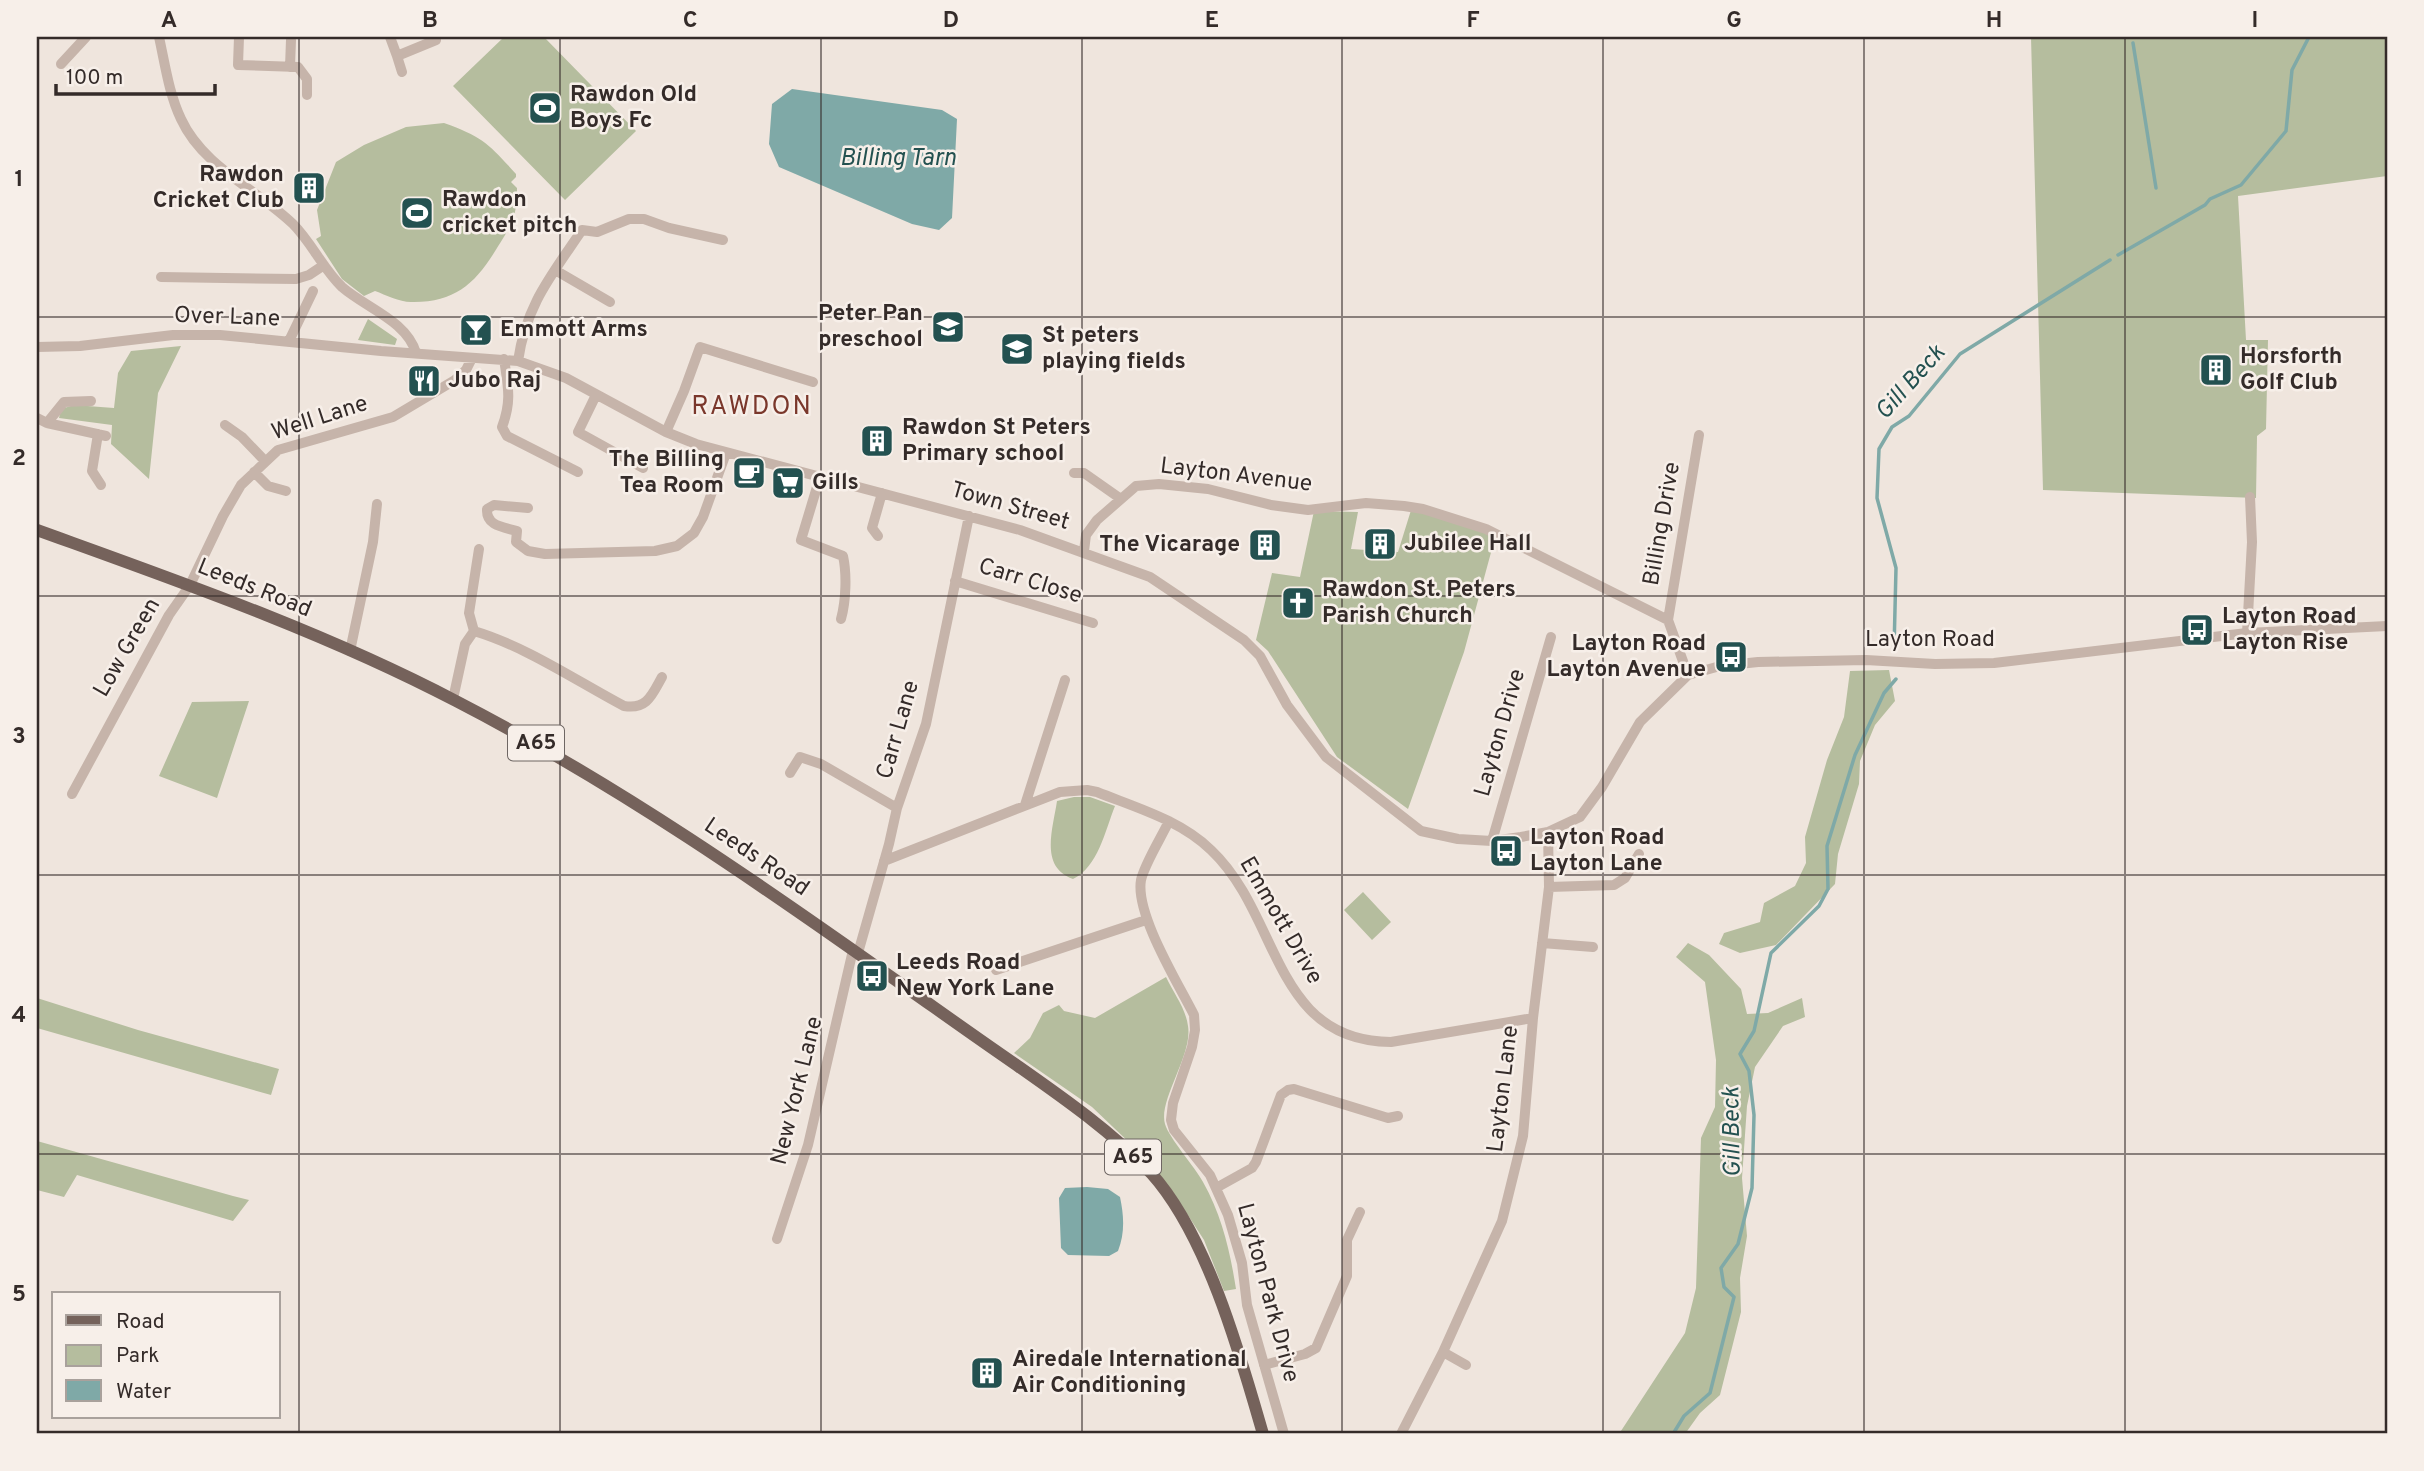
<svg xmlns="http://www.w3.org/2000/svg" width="2424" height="1471" viewBox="0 0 2424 1471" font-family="Overpass,sans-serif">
  <rect width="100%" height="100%" fill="#efe5dd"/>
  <path fill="#b5bd9e" d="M504 37H544L636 131 565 200 453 86Z
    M2031 37H2387V176L2238 196 2246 340H2268L2266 429 2257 436 2256 498 2043 490Z
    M444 123C483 137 489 144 516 174V177L511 182 517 188C517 217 512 224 497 248 476 283 455 303 411 302 399 302 386 295 375 291L364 296 342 279 316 239 321 236 317 210 336 162 364 145 406 127Z
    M368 319 397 339 395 345 358 340Z
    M181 346 158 393 149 479 111 444 112 425 59 418 61 409 74 405 114 408 118 373 131 351Z
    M1412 507 1496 534 1464 652 1408 809 1337 757 1268 651 1256 640 1272 573 1300 577 1314 511 1358 512 1351 549 1398 552Z
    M1889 670 1895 701 1875 725 1860 761 1859 784 1838 854 1835 884 1776 945 1740 953 1719 944 1724 933 1760 922 1764 903 1795 886 1806 863 1805 837 1827 760 1844 717 1850 671Z
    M249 701 217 798 159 776 192 702Z
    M1074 797H1090L1115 806C1105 831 1098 867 1073 879 1039 867 1053 829 1057 801Z
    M1363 892 1391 922 1372 940 1344 910Z
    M1688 943 1709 955 1741 989 1747 1014 1768 1013 1802 998 1805 1017 1783 1026 1755 1067 1747 1106 1742 1178 1747 1236 1740 1278 1741 1312 1720 1395 1700 1413 1685 1434H1619L1685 1333 1696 1288 1701 1138 1715 1107 1716 1060 1705 982 1676 957Z
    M1166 977C1173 992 1186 1009 1188 1026 1193 1055 1158 1100 1165 1124 1169 1138 1195 1167 1203 1182 1222 1216 1230 1251 1236 1289L1224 1291 1204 1240 1171 1189 1135 1148 1092 1107 1014 1053 1030 1038 1043 1013 1059 1005 1064 1011 1095 1018Z
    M37 998 138 1030 279 1069 271 1095 37 1028Z
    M37 1141 233 1196 249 1200 233 1221 77 1175 64 1197 37 1190Z"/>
  <path fill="#7fa9a7" d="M792 89 942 110 957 119 952 218 939 230 912 224 779 167 769 144 772 104Z
    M1087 1187 1108 1189 1120 1197C1124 1216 1125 1233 1118 1251L1109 1256 1068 1255 1061 1248 1059 1198 1065 1188Z"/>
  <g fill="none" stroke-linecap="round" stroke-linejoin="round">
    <path stroke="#7fa9a7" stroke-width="3.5" d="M2133 43 2156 188
      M2118 255 2205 205 2210 199 2241 185 2286 131 2292 70 2309 37
      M1894 650 1896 568 1877 498 1879 449 1892 427 1909 416 1960 354 2110 260
      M1673 1434 1684 1416 1710 1393 1734 1297 1724 1287 1721 1268 1738 1244 1752 1188 1754 1115 1749 1071 1740 1054 1754 1031 1771 953 1819 906 1828 889 1827 846 1855 755 1884 693 1896 679"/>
    <path stroke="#c6b4aa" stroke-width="10" d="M159 37C165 64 169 94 181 119 203 167 257 189 293 224 312 243 323 269 342 287 366 308 407 321 416 353
      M239 37 238 65 298 67 307 79V95
      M390 37 397 56 436 40
      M397 56 402 72
      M61 64 86 37
      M290 67 291 40
      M555 270 610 302
      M161 277 296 279 309 275 324 265
      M289 341 313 291
      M37 347 80 346 173 335H220L381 351 518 361 566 378 666 432 696 444 1020 530 1150 577 1244 640 1260 656 1287 705 1326 757 1421 831 1458 839 1492 841 1521 837 1548 832 1580 817 1602 787 1640 722 1688 675 1720 666 1758 662 1866 660 1935 664 1994 663 2247 633 2387 626
      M504 359C508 386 512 401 502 427L507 436 578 472
      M518 361C526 305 551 276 582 230L597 232 629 219H644L669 228 723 240
      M596 395 578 432 643 468
      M37 418 47 423 106 436
      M47 423 64 402 91 401
      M225 425 242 437 265 461
      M666 432 684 391 700 347 813 382
      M98 434 92 471 101 485
      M254 472 268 486 286 491
      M1074 473H1084L1121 499
      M820 477 801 540 843 556C847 574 846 601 841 619
      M528 508 494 505 487 509C486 526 503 527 517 531L516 542 528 551 545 554 655 551 677 546 694 533 703 517 726 453
      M878 536 872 528 882 493
      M1084 551 1086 535 1097 520 1136 486 1159 484 1208 489 1271 505 1308 510 1366 503 1404 506 1423 509 1486 529 1668 620 1688 675
      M955 581 1093 623
      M1668 620 1699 435
      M474 631C527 647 575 680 624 706 647 710 652 695 662 677
      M2247 633 2252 542 2250 497
      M350 651 373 542 377 504
      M453 699 465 644 474 631 469 613 479 549
      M790 773 800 757 821 764 897 808
      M72 794 169 615 190 585 223 516 241 485 278 450 393 417 455 380 466 370 472 358
      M1025 805 1065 680
      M1169 821C1162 836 1144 865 1141 880 1135 914 1178 983 1194 1015L1195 1030 1192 1047 1173 1103 1171 1120 1174 1130 1210 1175 1228 1215 1242 1263 1247 1305 1284 1434
      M1492 841 1551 637
      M884 861 1060 792 1087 790 1097 792C1137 808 1180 820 1211 850 1281 916 1272 1041 1391 1042L1533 1018
      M1549 887 1614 885 1625 878 1639 854
      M1542 943 1593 947
      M858 953 889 844 897 808 926 724 969 516
      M996 970 1146 920
      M1216 1188 1252 1168 1256 1162 1281 1095 1288 1090 1294 1089 1388 1118 1398 1116
      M777 1239 808 1145 853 950
      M1443 1352 1466 1365
      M1264 1365 1305 1354 1316 1348 1347 1276V1240L1360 1212
      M1401 1434 1443 1352 1502 1221 1523 1136 1533 1018 1549 887 1548 832"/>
    <path stroke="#75625b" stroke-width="12" d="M37 530C178 581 322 631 456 701 617 784 763 886 911 991 945 1015 980 1040 1015 1064 1062 1097 1111 1131 1151 1173 1207 1235 1240 1354 1263 1434"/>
  </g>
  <path fill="none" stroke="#342b29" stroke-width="2" stroke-opacity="0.55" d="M299 37V1434M560 37V1434M821 37V1434M1082 37V1434M1342 37V1434M1603 37V1434M1864 37V1434M2125 37V1434M37 317H2387M37 596H2387M37 875H2387M37 1154H2387"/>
  <defs>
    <symbol id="stadium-square" viewBox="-11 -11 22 22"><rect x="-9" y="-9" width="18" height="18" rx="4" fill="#235150" stroke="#f7efe9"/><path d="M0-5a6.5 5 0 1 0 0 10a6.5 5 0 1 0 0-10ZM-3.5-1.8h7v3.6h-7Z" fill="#fff"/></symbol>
    <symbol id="building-square" viewBox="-11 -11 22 22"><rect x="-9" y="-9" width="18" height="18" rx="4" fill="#235150" stroke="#f7efe9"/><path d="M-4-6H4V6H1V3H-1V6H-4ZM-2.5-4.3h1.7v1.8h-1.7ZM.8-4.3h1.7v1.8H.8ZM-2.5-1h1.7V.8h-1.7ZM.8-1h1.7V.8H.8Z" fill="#fff"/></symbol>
    <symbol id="school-square" viewBox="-11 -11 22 22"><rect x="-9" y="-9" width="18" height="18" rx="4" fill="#235150" stroke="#f7efe9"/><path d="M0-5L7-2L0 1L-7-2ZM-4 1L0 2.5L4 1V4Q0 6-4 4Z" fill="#fff"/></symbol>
    <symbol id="bar-square" viewBox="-11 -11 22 22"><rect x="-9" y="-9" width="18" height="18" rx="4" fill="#235150" stroke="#f7efe9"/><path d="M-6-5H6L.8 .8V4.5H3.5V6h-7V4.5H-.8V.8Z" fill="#fff"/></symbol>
    <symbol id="restaurant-square" viewBox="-11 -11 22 22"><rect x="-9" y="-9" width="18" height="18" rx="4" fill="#235150" stroke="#f7efe9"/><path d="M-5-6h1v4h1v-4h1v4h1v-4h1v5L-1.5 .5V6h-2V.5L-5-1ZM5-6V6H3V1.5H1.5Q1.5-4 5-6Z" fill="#fff"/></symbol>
    <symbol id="cafe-square" viewBox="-11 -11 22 22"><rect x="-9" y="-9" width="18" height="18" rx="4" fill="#235150" stroke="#f7efe9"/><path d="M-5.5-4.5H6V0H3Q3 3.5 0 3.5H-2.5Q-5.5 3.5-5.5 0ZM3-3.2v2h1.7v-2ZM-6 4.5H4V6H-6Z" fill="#fff"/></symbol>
    <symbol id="supermarket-square" viewBox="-11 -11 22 22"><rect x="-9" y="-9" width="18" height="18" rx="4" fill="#235150" stroke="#f7efe9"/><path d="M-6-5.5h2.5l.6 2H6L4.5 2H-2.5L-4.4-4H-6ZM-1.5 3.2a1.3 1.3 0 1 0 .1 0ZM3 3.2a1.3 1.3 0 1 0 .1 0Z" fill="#fff"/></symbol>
    <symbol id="church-square" viewBox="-11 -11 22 22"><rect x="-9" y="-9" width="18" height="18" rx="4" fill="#235150" stroke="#f7efe9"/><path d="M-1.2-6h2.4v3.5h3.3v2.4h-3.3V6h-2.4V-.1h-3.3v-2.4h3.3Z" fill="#fff"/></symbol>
    <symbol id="bus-square" viewBox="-11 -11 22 22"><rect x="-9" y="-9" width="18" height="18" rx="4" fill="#235150" stroke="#f7efe9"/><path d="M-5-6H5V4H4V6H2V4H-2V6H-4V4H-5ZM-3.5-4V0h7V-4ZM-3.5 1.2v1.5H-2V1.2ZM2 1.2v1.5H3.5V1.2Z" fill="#fff"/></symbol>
  </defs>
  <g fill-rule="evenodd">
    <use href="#stadium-square" x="526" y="89" width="38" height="38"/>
    <use href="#building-square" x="290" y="169" width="38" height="38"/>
    <use href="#stadium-square" x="398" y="194" width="38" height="38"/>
    <use href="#school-square" x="929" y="308" width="38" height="38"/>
    <use href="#bar-square" x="457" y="311" width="38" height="38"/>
    <use href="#school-square" x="998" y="330" width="38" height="38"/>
    <use href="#building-square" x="2197" y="351" width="38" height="38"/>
    <use href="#restaurant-square" x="405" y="362" width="38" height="38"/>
    <use href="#building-square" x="858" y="422" width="38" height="38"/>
    <use href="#cafe-square" x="730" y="454" width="38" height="38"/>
    <use href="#supermarket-square" x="769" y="464" width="38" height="38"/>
    <use href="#building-square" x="1361" y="525" width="38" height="38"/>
    <use href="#building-square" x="1246" y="526" width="38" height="38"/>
    <use href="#church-square" x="1279" y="584" width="38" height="38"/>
    <use href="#bus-square" x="2178" y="611" width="38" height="38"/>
    <use href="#bus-square" x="1712" y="638" width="38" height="38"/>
    <use href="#bus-square" x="1487" y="832" width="38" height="38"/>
    <use href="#bus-square" x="853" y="957" width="38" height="38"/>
    <use href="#building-square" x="968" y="1354" width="38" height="38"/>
  </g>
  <g text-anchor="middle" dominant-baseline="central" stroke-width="5" stroke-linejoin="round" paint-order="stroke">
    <g fill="#f7efe9" stroke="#6e6663" stroke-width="2">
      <rect x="508" y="725.5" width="56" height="35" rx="5"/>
      <rect x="1105" y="1139.5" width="56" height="35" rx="5"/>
    </g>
    <g font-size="21" font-weight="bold" fill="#342b29">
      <text x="536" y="743">A65</text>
      <text x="1133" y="1157">A65</text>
    </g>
    <g font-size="23" font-weight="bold" fill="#342b29" stroke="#f7efe9" text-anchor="start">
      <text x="570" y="95">Rawdon Old<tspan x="570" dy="26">Boys Fc</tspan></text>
      <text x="284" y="175" text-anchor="end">Rawdon<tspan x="284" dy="26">Cricket Club</tspan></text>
      <text x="442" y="200">Rawdon<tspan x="442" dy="26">cricket pitch</tspan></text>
      <text x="923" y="314" text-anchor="end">Peter Pan<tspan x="923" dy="26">preschool</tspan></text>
      <text x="500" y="330">Emmott Arms</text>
      <text x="1042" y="336">St peters<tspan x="1042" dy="26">playing fields</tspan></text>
      <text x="2240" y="357">Horsforth<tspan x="2240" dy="26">Golf Club</tspan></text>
      <text x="448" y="381">Jubo Raj</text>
      <text x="902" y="428">Rawdon St Peters<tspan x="902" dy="26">Primary school</tspan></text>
      <text x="724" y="460" text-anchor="end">The Billing<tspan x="724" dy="26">Tea Room</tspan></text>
      <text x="812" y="483">Gills</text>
      <text x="1404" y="544">Jubilee Hall</text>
      <text x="1240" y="545" text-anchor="end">The Vicarage</text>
      <text x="1322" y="590">Rawdon St. Peters<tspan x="1322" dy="26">Parish Church</tspan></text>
      <text x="2222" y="617">Layton Road<tspan x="2222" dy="26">Layton Rise</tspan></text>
      <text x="1706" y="644" text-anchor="end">Layton Road<tspan x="1706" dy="26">Layton Avenue</tspan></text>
      <text x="1530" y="838">Layton Road<tspan x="1530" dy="26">Layton Lane</tspan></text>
      <text x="896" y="963">Leeds Road<tspan x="896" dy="26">New York Lane</tspan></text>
      <text x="1012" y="1360">Airedale International<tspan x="1012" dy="26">Air Conditioning</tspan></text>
    </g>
    <g font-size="23" fill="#342b29" stroke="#f7efe9">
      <text transform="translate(227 318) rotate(2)">Over Lane</text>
      <text transform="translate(320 419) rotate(-18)">Well Lane</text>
      <text transform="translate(1236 476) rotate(7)">Layton Avenue</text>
      <text transform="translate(1010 507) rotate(16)">Town Street</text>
      <text transform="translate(1663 524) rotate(-80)">Billing Drive</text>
      <text transform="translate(1030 582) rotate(17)">Carr Close</text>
      <text transform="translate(254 589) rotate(22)">Leeds Road</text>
      <text x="1930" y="640">Layton Road</text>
      <text transform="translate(128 648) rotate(-60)">Low Green</text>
      <text transform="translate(899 730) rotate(-74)">Carr Lane</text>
      <text transform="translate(1501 733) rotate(-74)">Layton Drive</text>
      <text transform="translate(756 858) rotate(34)">Leeds Road</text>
      <text transform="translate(1280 921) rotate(60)">Emmott Drive</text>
      <text transform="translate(1504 1089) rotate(-83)">Layton Lane</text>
      <text transform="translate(798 1091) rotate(-76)">New York Lane</text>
      <text transform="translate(1267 1293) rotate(75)">Layton Park Drive</text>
    </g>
    <g font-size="24" font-style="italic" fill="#235150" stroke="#f7efe9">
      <text x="898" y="159">Billing Tarn</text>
      <text transform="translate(1911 383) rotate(-48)">Gill Beck</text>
      <text transform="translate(1733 1132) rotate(-91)">Gill Beck</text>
    </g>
    <g font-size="26" letter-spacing="2" fill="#7a372b" stroke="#f7efe9">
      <text x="752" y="407">RAWDON</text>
    </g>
  </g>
  <rect width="2424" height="1471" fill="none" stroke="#f7efe9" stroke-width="77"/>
  <rect x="52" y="1292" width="228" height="126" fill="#f7efe9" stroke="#a9a19c" stroke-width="2"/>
  <rect x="66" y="1315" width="35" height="10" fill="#75625b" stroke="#a9a19c" stroke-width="2"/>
  <text x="116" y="1328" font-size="21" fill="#342b29">Road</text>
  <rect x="66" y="1345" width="35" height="21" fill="#b5bd9e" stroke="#a9a19c" stroke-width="2"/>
  <text x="116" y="1362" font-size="21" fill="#342b29">Park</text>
  <rect x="66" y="1380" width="35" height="21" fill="#7fa9a7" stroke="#a9a19c" stroke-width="2"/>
  <text x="116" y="1398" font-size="21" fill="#342b29">Water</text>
  <path d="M56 84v10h159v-10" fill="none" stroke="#342b29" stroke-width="3.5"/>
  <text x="66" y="84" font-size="21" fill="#342b29" stroke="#f7efe9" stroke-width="5" paint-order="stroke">100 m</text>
  <rect x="38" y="38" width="2348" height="1394" fill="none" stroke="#342b29" stroke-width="2.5"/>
  <g font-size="23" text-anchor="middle" font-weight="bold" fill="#342b29">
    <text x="169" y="27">A</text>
    <text x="430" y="27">B</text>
    <text x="690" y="27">C</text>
    <text x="951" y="27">D</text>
    <text x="1212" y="27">E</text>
    <text x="1473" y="27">F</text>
    <text x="1734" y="27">G</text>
    <text x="1994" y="27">H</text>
    <text x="2255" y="27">I</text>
    <text x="19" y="186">1</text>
    <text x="19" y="465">2</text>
    <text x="19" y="743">3</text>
    <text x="19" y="1022">4</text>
    <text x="19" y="1301">5</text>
  </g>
</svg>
